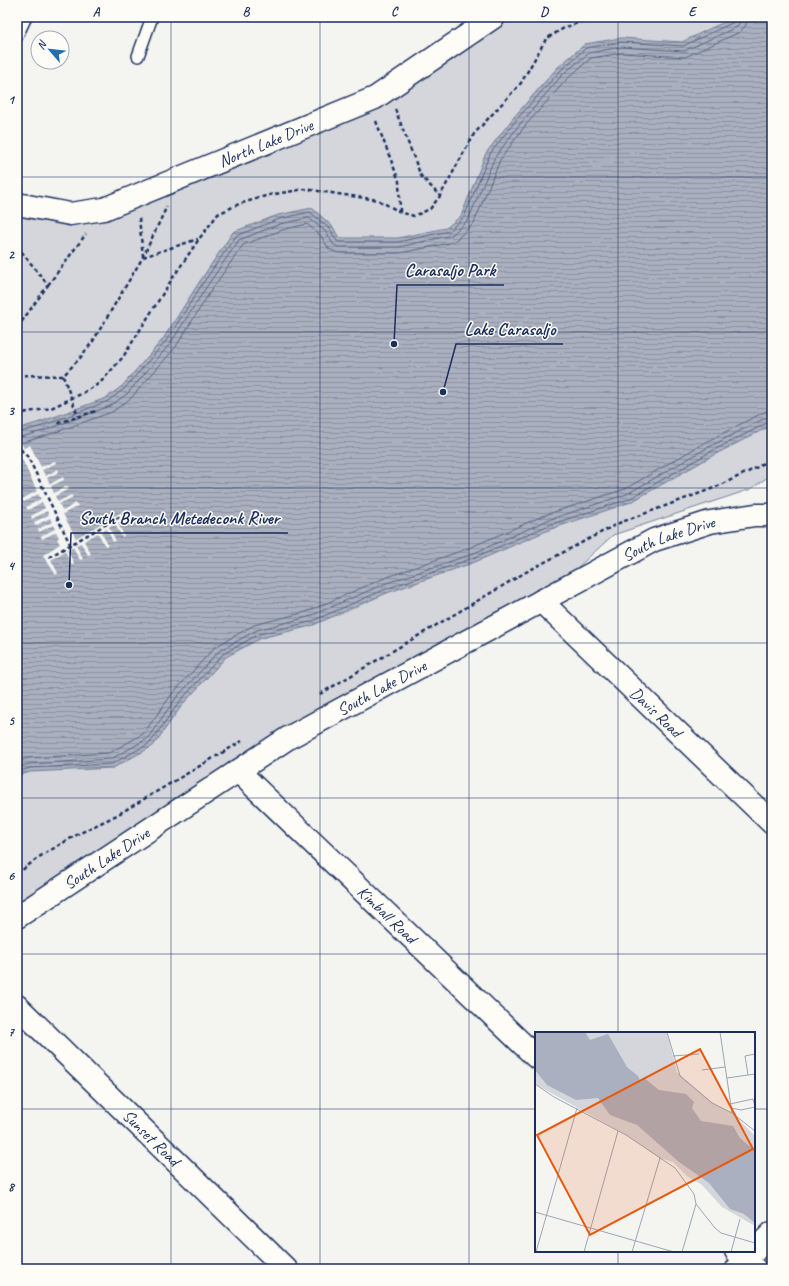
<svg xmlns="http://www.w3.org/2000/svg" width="789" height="1286" viewBox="0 0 789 1286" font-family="Caveat,sans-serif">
  <defs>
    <pattern id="water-rules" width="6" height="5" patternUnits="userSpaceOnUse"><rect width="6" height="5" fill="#aab0bf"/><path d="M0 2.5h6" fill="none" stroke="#8a909e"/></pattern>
  </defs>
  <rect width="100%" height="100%" fill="#f4f4f1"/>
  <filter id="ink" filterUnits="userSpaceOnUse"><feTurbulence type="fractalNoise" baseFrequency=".025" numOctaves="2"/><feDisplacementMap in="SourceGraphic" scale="8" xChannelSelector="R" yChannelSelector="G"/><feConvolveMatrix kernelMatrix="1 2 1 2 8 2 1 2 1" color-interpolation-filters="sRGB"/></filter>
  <g filter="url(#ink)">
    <path fill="#d4d6db" stroke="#78829c" d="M496 17H772V474L751 489 613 535 541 601 288 738 17 917V204L70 214 388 89 453 60Z"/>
    <path fill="url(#water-rules)" stroke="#717c98" d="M736 17H772V425L712 456 631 502 551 529 475 562 387 593 311 626 261 638 226 657 183 704 153 746 113 768 30 772 17 776V470L18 469 17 467V429L40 422 106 398 122 386 163 339 200 281 233 232 278 215 312 208 333 227 339 238H398L446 228 461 216 486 153 513 118 557 68 585 44 621 38 682 42 711 28Z"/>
    <path fill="#f4f4f1" d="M17 435 24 448 30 445 41 467 55 461 56 463 42 470 46 476 58 469 59 472 47 478 50 484 63 477 64 480 51 486 54 493 67 486 69 489 55 496 58 502 71 495 73 497 59 504 63 511 76 503 78 506 63 514 76 538 127 509 130 515 118 523 124 536 122 537 115 524 109 527 116 541 113 542 107 529 101 532 108 545 105 546 98 533 84 541 91 554 88 555 81 543 76 545 83 559 80 560 73 547 67 550 74 563 72 565 65 551 51 560 58 573 56 575 43 555 60 544 57 539 59 537 56 532 42 539 41 536 55 529 53 525 39 532 38 529 52 522 50 518 35 526 34 522 49 515 47 511 32 519 31 516 45 508 42 502 28 510 26 507 41 499 38 494 24 502 22 499 37 491 19 453H17Z"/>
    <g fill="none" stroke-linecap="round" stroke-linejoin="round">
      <path stroke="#546385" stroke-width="1" d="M17 433 42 426 108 401 124 389 166 341 203 283 236 236 279 219 310 212 330 229 336 240 339 242H398L449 231 464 217 490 154 516 120 560 71 586 48 621 42 683 46 734 22 736 17
        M17 438 43 431 110 406 127 394 170 344 207 286 239 240 280 224 309 218 326 232 333 244 338 247H399L452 235 468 220 495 157 520 124 563 74 589 53 621 47 684 51 737 27 740 22 741 17
        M17 444 45 436 112 412 131 398 175 348 212 289 243 245 282 230 307 224 321 236 329 249 338 253H400L450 243 456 240 474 223 500 160 524 127 568 78 591 58 622 53 685 57 740 32 746 25 747 17
        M17 761 29 758 109 753 143 734 172 694 215 647 254 625 306 612 382 579 469 548 545 515 625 489 704 443 764 412 772 410
        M17 767 29 764 111 759 147 739 176 698 219 651 257 630 308 617 384 584 472 554 548 520 627 494 707 448 767 417H772
        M17 772 30 768 112 764 150 743 180 701 223 654 259 634 310 622 386 589 473 558 549 525 629 499 710 452 769 422H772"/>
      <defs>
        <path id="lane" d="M17 36 25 19
          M138 56 152 17"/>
        <g id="street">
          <path id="s1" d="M17 204 70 214 104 209 375 98 494 17"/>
          <path id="s2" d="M541 601 772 823"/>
          <path id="s3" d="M238 771 536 1057"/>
          <path id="s4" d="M17 917 288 738 654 540 710 522 755 515H772"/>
          <path id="s5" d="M17 1006 286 1269"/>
          <path d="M736 1251 755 1269"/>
        </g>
        <path id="primary" d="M737 1269 772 1233"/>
      </defs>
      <use href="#lane" stroke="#1b2f5e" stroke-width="14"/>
      <use href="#street" stroke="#1b2f5e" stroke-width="25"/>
      <use href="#primary" stroke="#1b2f5e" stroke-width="25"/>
      <path stroke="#1b2f5e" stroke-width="2.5" stroke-dasharray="4 3" stroke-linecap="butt" d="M395 109 421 176 440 196
        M376 121 399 181 400 211
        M139 218 143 256
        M17 246 48 285 17 328
        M143 257 198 239
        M48 285 86 234
        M17 375 63 376 80 358 93 341 143 257 167 206
        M63 376 78 416
        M17 414 51 408 81 394 100 383 123 357 172 279 199 239 218 214 239 204 269 195 305 189 378 200 400 212 414 216 430 209 440 196 474 134 521 83 546 39 564 28 594 17
        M58 423 96 411
        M17 443 22 451 28 457 70 544
        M49 557 126 513
        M320 694 526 572 619 523 714 488 754 469 772 458
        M17 874 39 857 78 834 117 815 242 741"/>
      <use href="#lane" stroke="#fdfcf7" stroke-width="11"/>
      <use href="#street" stroke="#fdfcf7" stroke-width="22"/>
      <use href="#primary" stroke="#fdfcf7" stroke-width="22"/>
    </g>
  </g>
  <path fill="none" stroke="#1b2f5e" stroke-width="1" stroke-opacity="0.55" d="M171 17V1269M320 17V1269M469 17V1269M618 17V1033M17 177H772M17 332H772M17 488H772M17 643H772M17 798H772M17 954H772M17 1109H536M754 1109H772M618 1251V1269"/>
  <g text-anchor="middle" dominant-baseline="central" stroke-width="3" stroke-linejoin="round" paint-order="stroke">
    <g font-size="17" fill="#1b2f5e" stroke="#fdfcf7">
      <text stroke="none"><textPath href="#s1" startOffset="263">North Lake Drive</textPath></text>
      <text stroke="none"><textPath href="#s4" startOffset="755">South Lake Drive</textPath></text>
      <text stroke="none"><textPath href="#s4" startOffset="431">South Lake Drive</textPath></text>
      <text stroke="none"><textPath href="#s2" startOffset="160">Davis Road</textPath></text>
      <text stroke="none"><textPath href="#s4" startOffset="107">South Lake Drive</textPath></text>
      <text stroke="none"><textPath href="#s3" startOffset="207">Kimball Road</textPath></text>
      <text stroke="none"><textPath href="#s5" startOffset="188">Sunset Road</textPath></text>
    </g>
  </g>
  <g transform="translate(535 1032)">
    <rect width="220" height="220" fill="#f4f4f1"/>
    <path d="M0 0H132L142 40 177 70 197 81 220 104V194L187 175 166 152 153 145 138 130 125 126 91 103 0 52Z" fill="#d4d6db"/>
    <path d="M0 0H50L55 8 73 2 92 35 103 44 106 50 109 46 124 58 151 62 159 70 157 76 166 89 198 94 205 106 220 119V191L209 182 195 177 174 151 144 130 102 93 75 83 63 66 41 68 12 53 0 38Z" fill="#aab0bf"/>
    <path fill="none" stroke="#9da5b6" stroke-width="1" d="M132 0 145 44 177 71 197 81 220 99M142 0H169M185 0 197 81M138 24 164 22M167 38 190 35M213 43 210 24 220 22M192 46 220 42M0 52 19 65 91 103 140 136 159 162 161 172 180 196 186 201 220 211M195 72 218 67 220 75M196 76 206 78 220 75M0 180 139 220M1 220 42 76M49 220 83 99M97 220 125 126M147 220 161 172M196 220 205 187"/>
    <path fill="#e8590c" fill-opacity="0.15" stroke="#e8590c" stroke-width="2" d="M165 17 218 117 55 203 2 103Z"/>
    <rect width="220" height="220" fill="none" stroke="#1b2f5e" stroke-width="2"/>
  </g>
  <path fill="none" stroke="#1b2f5e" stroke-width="1.5" d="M394 344L397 285H504M443 392L456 344H563M69 585L71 533H288"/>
  <g fill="#1b2f5e" stroke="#fdfcf7" stroke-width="1.5">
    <circle cx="394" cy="344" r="4"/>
    <circle cx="443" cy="392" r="4"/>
    <circle cx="69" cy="585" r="4"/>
  </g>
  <g font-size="18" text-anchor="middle" font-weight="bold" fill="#1b2f5e" stroke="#fdfcf7" stroke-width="3" stroke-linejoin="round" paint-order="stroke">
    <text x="450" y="276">Carasaljo Park</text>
    <text x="510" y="335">Lake Carasaljo</text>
    <text x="179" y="524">South Branch Metedeconk River</text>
  </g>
  <rect width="789" height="1286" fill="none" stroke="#fdfcf7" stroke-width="44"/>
  <g transform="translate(50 50) rotate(298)"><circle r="19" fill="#fdfcf7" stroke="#a3aaba"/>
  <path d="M0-3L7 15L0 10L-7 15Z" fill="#1f6fb2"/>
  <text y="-6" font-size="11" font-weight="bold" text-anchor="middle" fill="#1b2f5e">N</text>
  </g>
  <rect x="22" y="22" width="745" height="1242" fill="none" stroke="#1b2f5e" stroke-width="1.5"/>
  <g font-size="13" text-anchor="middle" font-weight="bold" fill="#1b2f5e">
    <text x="96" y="16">A</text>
    <text x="246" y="16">B</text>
    <text x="394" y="16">C</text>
    <text x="544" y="16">D</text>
    <text x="692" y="16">E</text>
    <text x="11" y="104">1</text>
    <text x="11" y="259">2</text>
    <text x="11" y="415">3</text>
    <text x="11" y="570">4</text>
    <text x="11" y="725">5</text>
    <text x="11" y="880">6</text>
    <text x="11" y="1036">7</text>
    <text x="11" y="1191">8</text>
  </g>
</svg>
